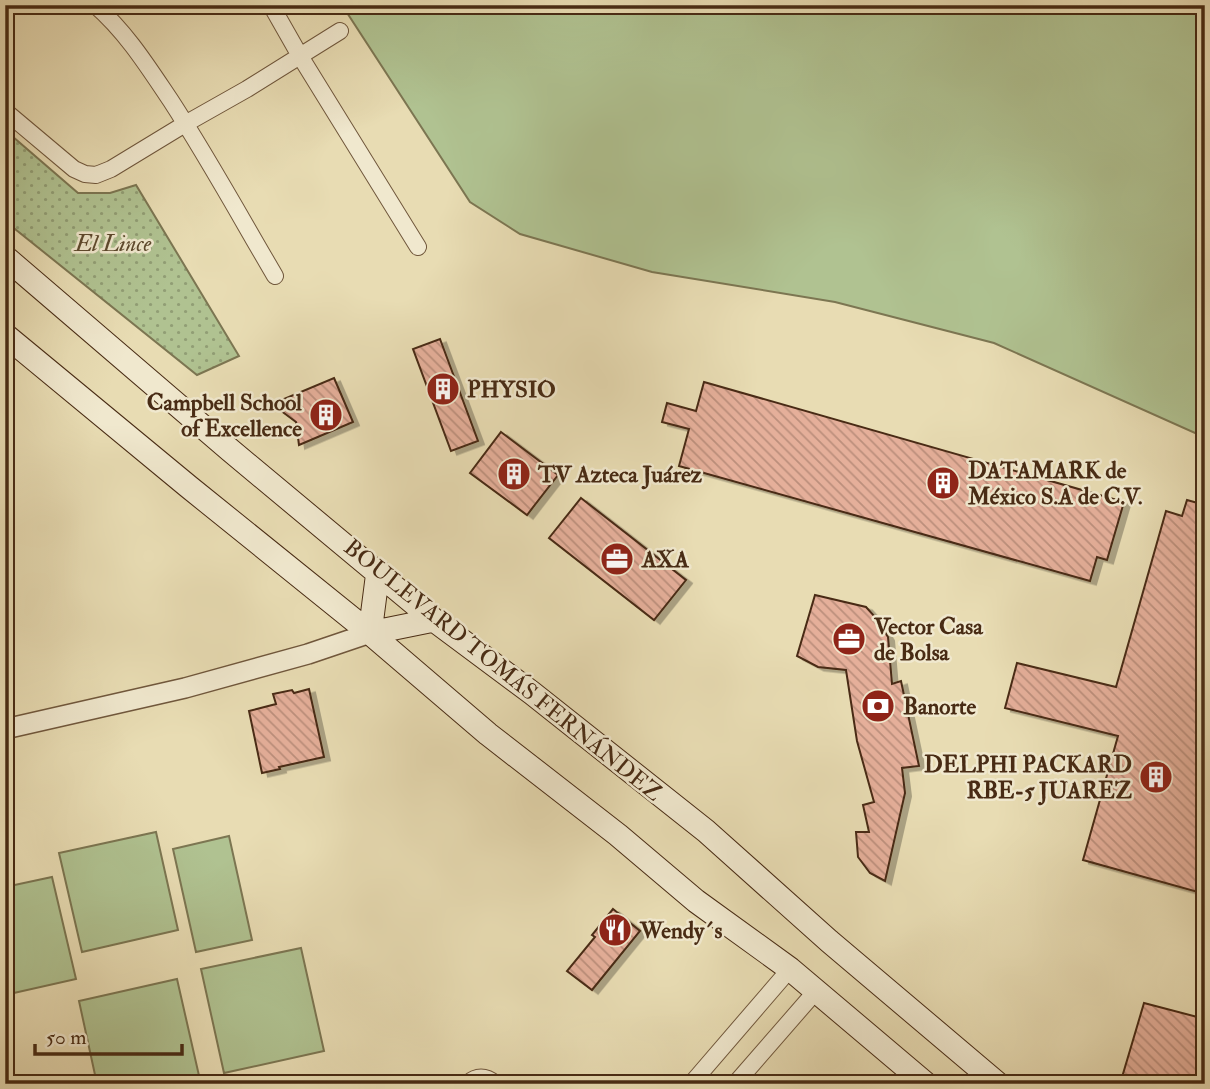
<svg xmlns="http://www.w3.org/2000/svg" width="1210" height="1089" viewBox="0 0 1210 1089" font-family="'IM FELL Double Pica',serif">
  <defs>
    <pattern id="park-dots" width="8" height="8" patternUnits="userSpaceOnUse" patternTransform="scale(1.75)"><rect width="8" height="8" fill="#b0c291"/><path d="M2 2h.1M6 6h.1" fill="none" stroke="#919e75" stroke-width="1.8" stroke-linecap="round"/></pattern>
    <pattern id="building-back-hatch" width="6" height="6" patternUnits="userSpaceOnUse" patternTransform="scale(1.75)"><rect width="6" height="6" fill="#e5af9a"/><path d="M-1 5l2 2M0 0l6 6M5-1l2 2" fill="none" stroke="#bc8f7c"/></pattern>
    <filter id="shadow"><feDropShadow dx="6" dy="3.5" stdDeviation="0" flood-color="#0004"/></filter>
  </defs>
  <rect width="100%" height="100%" fill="#e8dcb3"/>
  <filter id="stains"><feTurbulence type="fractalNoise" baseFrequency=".00286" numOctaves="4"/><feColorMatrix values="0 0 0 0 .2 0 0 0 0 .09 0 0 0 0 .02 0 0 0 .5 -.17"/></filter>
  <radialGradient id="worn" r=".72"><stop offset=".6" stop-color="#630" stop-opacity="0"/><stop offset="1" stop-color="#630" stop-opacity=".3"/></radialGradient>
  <path fill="url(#park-dots)" stroke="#7c7652" stroke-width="2" d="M5 130 78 193H110L136 185 239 356 197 375 5 221Z"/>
  <path fill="#b0c291" stroke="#7c7652" stroke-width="2" d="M342 5H1205V433H1195L994 343 835 302 652 272 520 234 470 202Z
    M156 832 178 930 82 952 59 853Z
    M229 836 252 940 196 952 173 849Z
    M52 877 76 979 5 995V887Z
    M301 948 324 1051 224 1073 201 969Z
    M177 979 200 1080 185 1084H97L79 1001Z"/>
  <path fill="url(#building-back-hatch)" stroke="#482b14" stroke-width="2" filter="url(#shadow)" d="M440 339 478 441 451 451 413 349Z
    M334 378 353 422 299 445 296 422 272 404Z
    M704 382 1124 502 1107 560 1097 557 1090 581 679 466 689 429 662 422 667 403 696 411Z
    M501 432 558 475 527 515 470 473Z
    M581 498 686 580 654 620 549 538Z
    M1187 500 1205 505V894L1083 860 1118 736 1005 708 1017 663 1116 687 1166 511 1182 516Z
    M815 595 866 607 876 618 888 637 892 684 901 681 919 766 902 768 905 793 885 881 870 873 858 857 856 832H869L863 805 874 802 857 741 846 670 818 667 797 656Z
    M309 689 324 757 279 767 280 769 262 773 249 711 276 704 273 694 292 690 294 693Z
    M613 909 640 931 592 990 567 971 595 937 592 935Z
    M1144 1003 1205 1019V1084H1120Z"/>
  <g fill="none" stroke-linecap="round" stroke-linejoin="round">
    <defs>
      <path id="minor" d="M95 5C127 33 148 67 171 101 208 158 241 218 275 276
        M271 5 300 56 418 247
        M5 111 74 169 85 174 96 175 111 169 185 124 247 89 340 31
        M467 1084C477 1075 486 1076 496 1084
        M691 1084 790 969
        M735 1084 816 991"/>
      <path id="tertiary" d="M5 729 185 688 308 654 370 633"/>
      <path id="secondary" d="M5 257 230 450 434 620 532 693 706 831 829 941 998 1084
        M5 335 189 487 370 633 488 734 618 835 696 901 790 969 926 1084
        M378 571 370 633 434 620"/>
    </defs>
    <use href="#minor" stroke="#70573c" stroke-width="18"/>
    <use href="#tertiary" stroke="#70573c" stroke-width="22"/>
    <use href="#secondary" stroke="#482b14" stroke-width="25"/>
    <use href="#minor" stroke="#f0e8ce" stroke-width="16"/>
    <use href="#tertiary" stroke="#f0e8ce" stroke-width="19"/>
    <use href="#secondary" stroke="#f0e8ce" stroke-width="23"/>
  </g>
  <defs>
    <symbol id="building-disc" viewBox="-11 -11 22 22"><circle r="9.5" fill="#8f2418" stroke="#f0e8ce"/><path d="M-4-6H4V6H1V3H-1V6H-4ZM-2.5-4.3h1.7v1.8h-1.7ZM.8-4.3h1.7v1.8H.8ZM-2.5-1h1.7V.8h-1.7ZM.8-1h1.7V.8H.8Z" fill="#fff"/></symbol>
    <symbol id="office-disc" viewBox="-11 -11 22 22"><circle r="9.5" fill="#8f2418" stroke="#f0e8ce"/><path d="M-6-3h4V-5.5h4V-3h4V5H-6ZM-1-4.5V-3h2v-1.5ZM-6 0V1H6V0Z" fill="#fff"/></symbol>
    <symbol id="bank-disc" viewBox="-11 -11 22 22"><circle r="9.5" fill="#8f2418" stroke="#f0e8ce"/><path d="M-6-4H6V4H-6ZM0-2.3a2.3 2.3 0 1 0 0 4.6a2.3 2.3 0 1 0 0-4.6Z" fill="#fff"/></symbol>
    <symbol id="restaurant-disc" viewBox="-11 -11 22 22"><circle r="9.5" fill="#8f2418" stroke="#f0e8ce"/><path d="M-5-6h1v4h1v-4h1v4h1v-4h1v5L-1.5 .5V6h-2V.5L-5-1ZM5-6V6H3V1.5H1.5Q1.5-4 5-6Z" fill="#fff"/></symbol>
  </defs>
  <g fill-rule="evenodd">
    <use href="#building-disc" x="424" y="370" width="38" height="38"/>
    <use href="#building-disc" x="307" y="396" width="38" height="38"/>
    <use href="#building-disc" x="495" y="455" width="38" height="38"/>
    <use href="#building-disc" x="924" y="464" width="38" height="38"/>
    <use href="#office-disc" x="598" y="540" width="38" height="38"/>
    <use href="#office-disc" x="830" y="620" width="38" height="38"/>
    <use href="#bank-disc" x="859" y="687" width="38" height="38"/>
    <use href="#building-disc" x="1137" y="758" width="38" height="38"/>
    <use href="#restaurant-disc" x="596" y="911" width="38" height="38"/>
  </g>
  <g text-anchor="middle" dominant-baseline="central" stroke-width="5" stroke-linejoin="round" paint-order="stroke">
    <g font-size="23" font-style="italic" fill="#5d492d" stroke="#f0e8ce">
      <text x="113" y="243">El Lince</text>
    </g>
    <g font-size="23" font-weight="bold" fill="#482b14" stroke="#f0e8ce" text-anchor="start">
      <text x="467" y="389">PHYSIO</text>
      <text x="302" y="402" text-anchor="end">Campbell School<tspan x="302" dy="26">of Excellence</tspan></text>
      <text x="968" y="470">DATAMARK de<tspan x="968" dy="26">México S.A de C.V.</tspan></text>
      <text x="538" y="474">TV Azteca Juárez</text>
      <text x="642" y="559">AXA</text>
      <text x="874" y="626">Vector Casa<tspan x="874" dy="26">de Bolsa</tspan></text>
      <text x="903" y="706">Banorte</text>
      <text x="1132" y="764" text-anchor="end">DELPHI PACKARD<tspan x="1132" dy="26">RBE-5 JUAREZ</tspan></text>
      <text x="640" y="930">Wendy´s</text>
    </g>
    <g font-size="23" fill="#482b14" stroke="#f0e8ce">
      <text transform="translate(503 670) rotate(39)">BOULEVARD TOMÁS FERNÁNDEZ</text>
    </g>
  </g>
  <rect width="1210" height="1089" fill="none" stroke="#e8dcb3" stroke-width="28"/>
  <rect x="7" y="7" width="1196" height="1075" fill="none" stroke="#482b14" stroke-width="3.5"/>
  <rect x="14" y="14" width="1182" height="1061" fill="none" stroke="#482b14" stroke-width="2"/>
  <path d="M35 1044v10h147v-10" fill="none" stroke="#482b14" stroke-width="3.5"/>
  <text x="46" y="1044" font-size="21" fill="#482b14" stroke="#f0e8ce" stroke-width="5" paint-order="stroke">50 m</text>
  <rect width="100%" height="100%" filter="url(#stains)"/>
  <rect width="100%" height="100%" fill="url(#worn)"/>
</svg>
